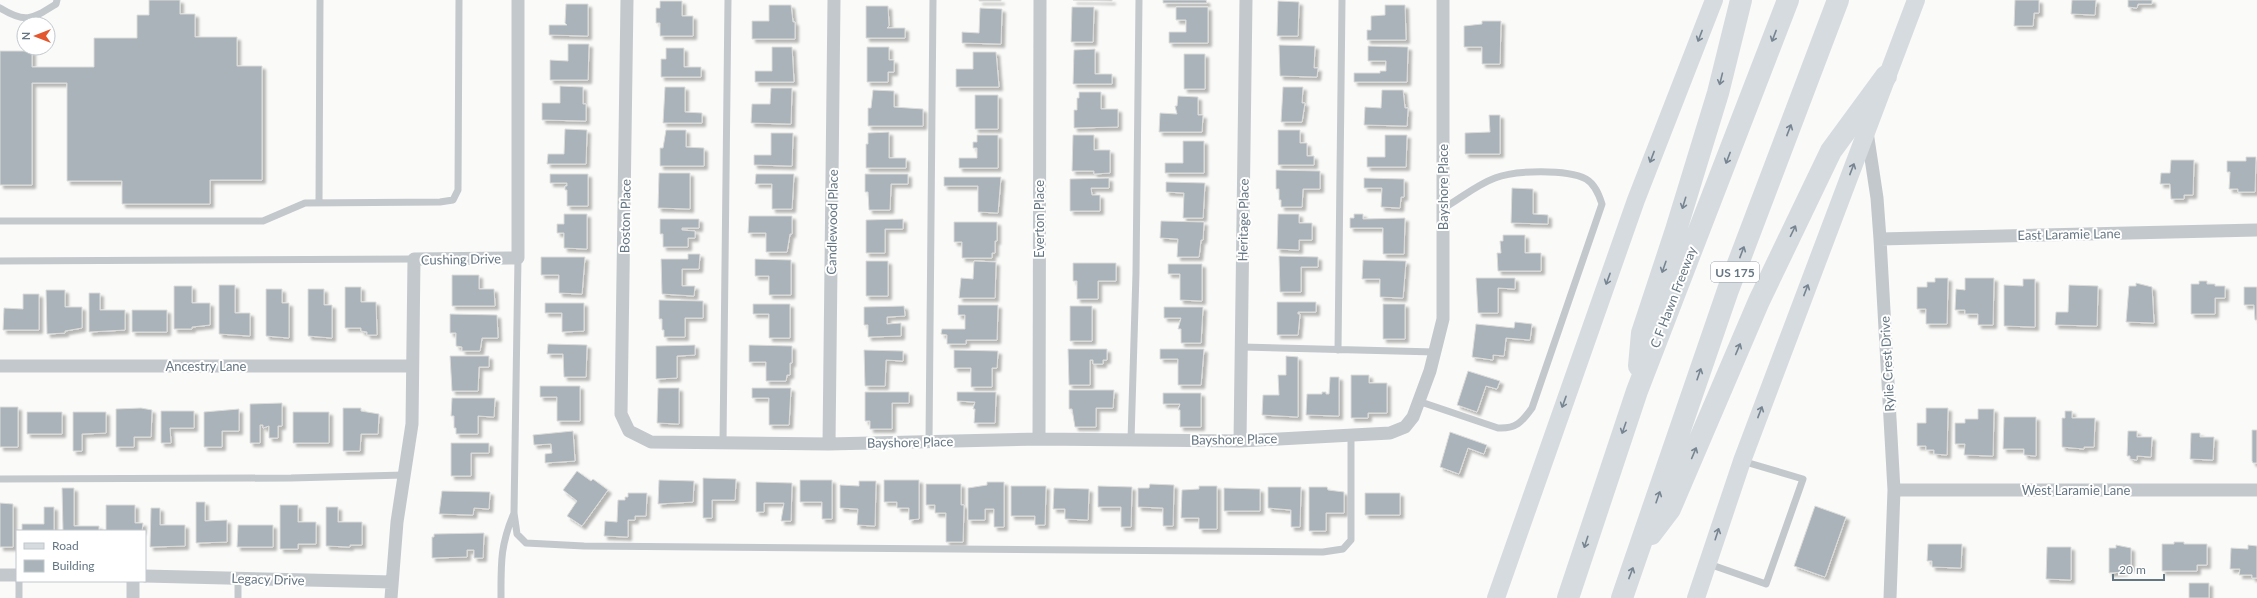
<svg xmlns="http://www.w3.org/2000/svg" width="2257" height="598" viewBox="0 0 2257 598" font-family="Lato,sans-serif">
  <defs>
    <filter id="shadow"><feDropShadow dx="3.5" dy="3.5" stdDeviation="1" flood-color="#0004"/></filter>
  </defs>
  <rect width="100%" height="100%" fill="#fafaf8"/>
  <path fill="#aab3b9" stroke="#dcdcda" filter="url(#shadow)" d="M149 0H180V14H195V37H237V66H262V180H210V204H122V181H67V83H32V185H0V51H32V67H94V38H137V15H149Z
    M979 0H1001V1H979Z
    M1073 0H1112V1Z
    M1163 0H1206L1207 3H1163Z
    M2015 0H2039V13H2034L2033 26H2014Z
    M2072 0H2096L2095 15 2071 14Z
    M2128 0H2152V4H2138L2137 8 2128 7Z
    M660 1H682V16H693V36H660V23H656V8H660Z
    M1278 1 1299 2 1298 36H1277Z
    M566 4H588V36L549 35V25H567L565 23Z
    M769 5H791L793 22H795V39H752V21H769Z
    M1385 5H1405L1406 40H1367V30H1371V16L1385 15Z
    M866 6H888L889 26 887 28H905V38H866Z
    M1072 7H1094L1093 42H1071Z
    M1176 7H1208V43H1169V32H1186V20H1176Z
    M980 8 1002 9 1001 44 962 43V32L979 33Z
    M1482 21H1501L1500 64H1482V47H1464V26L1482 24Z
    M568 44H589L588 80H550V60L568 61Z
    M1279 45 1315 46 1314 68H1318L1317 77 1280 76Z
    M1368 46 1408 47 1407 82H1354V73H1380V71H1386V61H1368Z
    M772 47H792L794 82H755V71H772Z
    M867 47H889V60H894V72H888V82H867Z
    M666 48H684V67H701V77H661V59H666Z
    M1095 49V74H1112V84H1073L1074 50Z
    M973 52H996L999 87H956V69H973Z
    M1184 54H1205V89H1184Z
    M560 86 583 87V104H586V121L542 120V103H560Z
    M665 87H685V112L702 113V123H663Z
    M1283 87H1303L1302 103H1305L1302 122H1281Z
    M771 88H792L791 124 751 123 752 104H770Z
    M873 90 894 91V107L923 109V126H868V108H871Z
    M1382 90H1403L1405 108H1408L1407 126 1364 125 1365 107 1381 108Z
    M1079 92H1101V109H1118V127L1074 128V110H1077V98H1079Z
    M975 95H998V129H975Z
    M1178 96 1198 97V115H1203L1202 132H1159L1160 113 1177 114 1175 106H1177Z
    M1489 115H1500V154H1465V133L1490 132Z
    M565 129 587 130 586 164H547L548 154H564Z
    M666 130H686V147L704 148V166H660V148H663Z
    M1278 130H1300V143H1307V156H1314V165H1278Z
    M889 132V158H906V168H866V144H868V133Z
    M771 133H793L792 166 754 165V155H771Z
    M977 135H998V168H959V158H977V148H973V142H977Z
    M1073 135H1094V150H1110V173L1094 174V171H1072Z
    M1385 135H1407L1406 167H1367V157H1385Z
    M1183 141H1204V173H1165V163H1183Z
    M2246 157H2256L2255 192H2238V189H2229L2230 172H2227V161H2246Z
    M2171 160H2194L2193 195H2184V199H2171L2170 184H2160L2161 173H2170Z
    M1276 170 1320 171V189H1303L1302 207H1281V200H1279V189H1276Z
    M659 173H690V209L658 208Z
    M550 174H588V206H567V190H565V186H567V183H550Z
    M756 174H794L792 209H772V184H755Z
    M865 174H908V184H891L890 210H869L868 192H865Z
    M944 177H1001L998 213 978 212V186H944Z
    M1109 178V188H1091L1092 195H1100V211H1070V179Z
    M1364 178 1404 179V197H1401L1400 208 1381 207 1382 188H1364Z
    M1166 182 1205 183 1203 218H1183L1184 193 1166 192Z
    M1512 188 1533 189V214L1548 215V224L1511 223Z
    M564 214H587V249L564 248V233H557V224H564Z
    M1278 214H1299V223H1312V240H1299V250L1277 249Z
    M1354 214H1363V219L1405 218 1404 254H1383V228H1350V218H1354Z
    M749 216H792V234H790L787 252H766V233H748Z
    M660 219H699V228H682V230L695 231V238H688V247H663V234H660Z
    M903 219V229H885V253H866V220Z
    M1161 221 1204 222 1203 240H1201L1199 257H1177L1178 239 1160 238Z
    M954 222H997V241H995V253H992V258H962V242H954Z
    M1503 235H1525V253H1541V271H1498L1497 253H1501L1500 241H1503Z
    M688 254H700L699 269H682V286H695L694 296 662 294 661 259H688Z
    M1279 256 1318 257V267H1301V292H1280Z
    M541 257H585L582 294 559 293V275H541Z
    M755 259 791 260V295H769V276H755Z
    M1363 260 1406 261 1403 298 1380 297V279H1362Z
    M866 261H888V296H866Z
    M974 261 996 262 995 298H959L961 278 973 279Z
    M1073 263H1116V281H1098V299H1077V281H1073Z
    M1168 264H1202V301L1180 300V274H1168Z
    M452 275H479V289H494L495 306H452Z
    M1476 278H1515V289L1498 288V313H1478Z
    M1935 278H1948L1947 324H1926V309H1917V287H1927V282H1935Z
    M1965 278H1994L1993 325H1978V314H1965V310H1955L1956 289 1965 290Z
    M2023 279H2035V327L2004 326V285L2023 286Z
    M2199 281H2207V284H2215V286H2225V298H2215V314H2191V284H2199Z
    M2136 283 2152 287 2154 323 2126 322 2129 286H2136Z
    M219 285H235V313H250V336L219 334Z
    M2069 285 2098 286 2097 326 2055 325 2056 312H2068Z
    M174 286H192V303H210V325L192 327V329H174Z
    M345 287H361V302H376L377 335H367V332L361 331V328H345Z
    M2244 287H2257V320H2255L2254 305H2244Z
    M266 289H282V303H289V338L266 336Z
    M308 289H324V305H332V338L308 336Z
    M46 290H65V307H82V328L65 331V333L47 334Z
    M89 293H100V310H125V330L89 332Z
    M23 294H39V330H3L4 308 23 309Z
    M659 300 703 301V318H685V337H664V330H662V319H659Z
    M1277 302H1316V312H1298V314H1300L1298 335H1277Z
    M545 303H584V331L562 332V313H545Z
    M753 304H790V338H769V314H753Z
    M1383 304H1405V339H1383Z
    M958 305H998L997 340H966V344H947V335L941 334 942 329H965V315H958Z
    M904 306 905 316 887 317V324L901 323V336L868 337V325H864V307Z
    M1070 306H1092V341H1070Z
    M1164 307H1203L1201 343H1181V329H1178L1181 318H1164Z
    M132 310H167V332H132Z
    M450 314 497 315 498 338H482L480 351H462V347L456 346V333H450Z
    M1515 322 1532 324 1530 340 1506 338 1504 356 1493 355V360L1472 357 1476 324 1514 328Z
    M548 344 587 345 586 377H564L563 354H547Z
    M695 345V355L677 356V378L656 379V346Z
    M749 345 792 346V363H790V375H787L786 381H766V362H749Z
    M1068 349H1107V360H1103V364H1093V360H1090V385H1069Z
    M1160 349H1204L1201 385H1178V359H1160Z
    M864 350 903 351V361L886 360 885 386H865Z
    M954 350 998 351 997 368H992V387H971V368H954Z
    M450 356H489V367H479L478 391H452Z
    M1286 356 1298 357V417L1262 415 1263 395H1279L1278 375H1286Z
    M1468 371 1500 381 1497 389 1486 386 1477 412 1457 405Z
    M1351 375H1369V383H1387V413H1368V418H1351Z
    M1330 377H1339V416L1306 415 1307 394H1322V392H1326V394H1329Z
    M540 386H580V421H557V397H540Z
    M658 388H679V424L657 423Z
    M752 388H791L789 425H769V398H752Z
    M1069 390H1114L1113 408H1096V427H1075L1072 409H1069Z
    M865 392H909V403H892V429H870V421H865Z
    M957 392H996L995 423H974L975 409H973L975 402 957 401Z
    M1163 393H1201V427H1180V410H1178L1180 404H1163Z
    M452 398H495L494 417 478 416V434H456V428H454V416H451Z
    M282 403V426H278V438H269V426L263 428V425H260V443H250V404Z
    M0 407H18V447H0Z
    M141 408 152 410 151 437H134V447H116V409Z
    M343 408H361V411L379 414 378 434H361L360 451H343Z
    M1926 408H1948L1947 455 1934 454V450H1926V446H1917V423H1926Z
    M239 409V431H222V447H204V412Z
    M1978 409H1994L1993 456 1964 455 1965 444H1955V423H1965V419H1978Z
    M161 411H194V428H170L171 443H161Z
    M2065 411H2072V418H2095L2094 447H2084V449L2062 447V418H2065Z
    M27 412H62V434H27Z
    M73 412H106V433L82 434V451H73Z
    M293 412H329V443H293Z
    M2004 417H2036V456L2024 455V449H2003Z
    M2252 430H2257V463H2253L2252 461Z
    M573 431 575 461 545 463V454L552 453 551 444 534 445 533 435Z
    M2128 431H2137V437H2152L2151 457 2137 456V460L2130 459V456H2127Z
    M1450 432 1487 445 1484 454 1468 448 1459 474 1440 467Z
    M2191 433H2200V437H2214L2213 460 2190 459Z
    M451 443H489V453H471V476H451Z
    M577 471 591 481 593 479 608 490 582 526 567 516 577 501 563 490Z
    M703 478 736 479 735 500H712V518H703Z
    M659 480 694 481 693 502 658 504Z
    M800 480H832V519H822V502H800Z
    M884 480H919V519L909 520V508H897V502H884Z
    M859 481H876L875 526 857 525 858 509 840 508V485L859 486Z
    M756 482 792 483 791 521H781L784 503H764V512H756Z
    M987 482H1004V527H994V509H985V520H968V488L987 485Z
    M926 484H961V505H964L963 542H946V513H935V505H926Z
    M1150 484 1174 485 1173 526H1163V508L1138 507V488H1149Z
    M1011 486H1046L1045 525H1035V516H1011Z
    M1098 486 1132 487 1131 527H1121V507H1098Z
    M1199 486H1217V529H1199V518H1181L1182 490 1199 489Z
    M1268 487H1301L1300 527H1291V510L1268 508Z
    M1309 487H1327L1328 490 1344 492V513H1326V531H1309Z
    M62 488H74V526H99V531H63Z
    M1054 488 1089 489 1088 520 1065 519V509H1053Z
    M1224 488 1260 489V511H1224Z
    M442 491 490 492 489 509 474 508 473 515 439 514Z
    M628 493H647L646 516H635V520H628V537L604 536 605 521 617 522 618 500H625V497H628Z
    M1365 493H1400V515H1365Z
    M196 502H205V521L227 520V542L196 543Z
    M0 503 13 504V547H0Z
    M106 505H135V523H143L142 531H106Z
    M280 505H298V522H316V544H298V549H280Z
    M1815 506 1846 517 1825 577 1794 566Z
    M44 507H54V531H22V524H44Z
    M326 507H338V522H362V545H350V547L326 546Z
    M151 508H160V525H185V546L150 547Z
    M238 525H273V547H237Z
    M484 533 483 558H474V550H467V557L432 558V537H434V534Z
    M2174 542H2184V544H2207V565H2197V571H2162V544H2174Z
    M1928 544H1962L1961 568 1932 567V561H1927Z
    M2116 545 2131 548V568H2124V572L2109 573V548H2116Z
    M2248 545 2257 546V578H2252V575H2239L2240 569H2230L2231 548 2248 549Z
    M2047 547H2071V580L2046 579Z
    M2189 583H2209V598H2189Z"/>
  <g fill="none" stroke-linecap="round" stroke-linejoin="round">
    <path stroke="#c3c8cc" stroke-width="7" d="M0 8C26 24 32 19 56 4L57 0
      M319 203 320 0
      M0 221H263L305 203 440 202 453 200 458 190 459 0
      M518 258 514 513 517 534 526 543 584 546 1323 552 1343 549 1351 540V435
      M0 261 414 259
      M1242 347 1435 352
      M1338 350 1342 0
      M1418 401 1498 428C1516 429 1522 422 1532 408L1602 204C1599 195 1595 184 1586 179 1567 169 1515 170 1495 178 1476 185 1460 199 1442 209
      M1131 440 1136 273 1139 0
      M929 441 933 0
      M723 443 728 0
      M0 479 291 478 404 475
      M1709 564 1766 584 1803 479 1742 461
      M238 578V598
      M19 581V598
      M501 598C501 563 500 546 514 513"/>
    <path stroke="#c3c8cc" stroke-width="13" d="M627 0 621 414 629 431 651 442 829 444 1039 439 1240 441 1390 433 1405 427 1413 417 1430 371 1443 319V0
      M1867 132 1877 198 1880 239 1894 490 1890 598
      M1880 239 2257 230
      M0 366H412
      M1039 439 1040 0
      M1240 441 1246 0
      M829 444 834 0
      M1894 490H2257
      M0 575H17
      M145 576 392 582
      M133 598V581
      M391 598 397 522 412 424 414 259 518 258V0"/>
    <path stroke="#d6dbdf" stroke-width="18" d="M1496 598 1636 200 1714 0
      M1696 598 1742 461 1916 0"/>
    <path stroke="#d6dbdf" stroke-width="22" d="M1639 366 1642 333 1676 230 1718 93 1741 0
      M1651 534 1670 509 1759 301 1831 151 1886 76
      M1568 598 1637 391 1788 0
      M1622 598 1728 290 1838 0"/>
  </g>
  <defs><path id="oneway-shaft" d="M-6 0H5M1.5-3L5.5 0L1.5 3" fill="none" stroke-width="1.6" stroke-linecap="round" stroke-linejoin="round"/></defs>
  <g stroke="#768591">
    <use href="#oneway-shaft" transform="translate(1700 36) rotate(111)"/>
    <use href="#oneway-shaft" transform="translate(1774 36) rotate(111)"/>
    <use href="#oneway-shaft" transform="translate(1721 79) rotate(104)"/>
    <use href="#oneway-shaft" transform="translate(1789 130) rotate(-69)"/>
    <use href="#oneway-shaft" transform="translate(1652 157) rotate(111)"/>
    <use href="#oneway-shaft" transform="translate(1728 158) rotate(111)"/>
    <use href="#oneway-shaft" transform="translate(1852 169) rotate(-69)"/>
    <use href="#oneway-shaft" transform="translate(1684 203) rotate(107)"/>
    <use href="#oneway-shaft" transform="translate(1793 231) rotate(-64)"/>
    <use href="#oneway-shaft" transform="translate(1742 252) rotate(-69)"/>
    <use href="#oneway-shaft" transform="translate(1664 267) rotate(109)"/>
    <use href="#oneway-shaft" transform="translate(1608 279) rotate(110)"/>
    <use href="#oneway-shaft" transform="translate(1806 290) rotate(-69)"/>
    <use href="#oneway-shaft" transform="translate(1738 349) rotate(-67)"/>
    <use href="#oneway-shaft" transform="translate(1699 374) rotate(-71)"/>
    <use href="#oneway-shaft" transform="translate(1564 402) rotate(110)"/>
    <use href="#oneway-shaft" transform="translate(1760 412) rotate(-69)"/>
    <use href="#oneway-shaft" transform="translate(1624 428) rotate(109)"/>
    <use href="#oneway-shaft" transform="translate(1694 453) rotate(-67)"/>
    <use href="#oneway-shaft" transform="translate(1658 497) rotate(-71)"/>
    <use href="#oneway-shaft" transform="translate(1717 534) rotate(-72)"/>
    <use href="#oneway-shaft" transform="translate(1586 542) rotate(108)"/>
    <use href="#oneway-shaft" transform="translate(1631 573) rotate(-69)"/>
  </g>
  <g text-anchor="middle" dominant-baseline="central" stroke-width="4" stroke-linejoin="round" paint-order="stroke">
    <rect fill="#fff" stroke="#939fa8" stroke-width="1" x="1711" y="262" width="48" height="20" rx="3"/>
    <g font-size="12" font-weight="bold" fill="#657683">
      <text x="1735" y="272">US 175</text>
    </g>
    <g font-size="13" fill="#657683" stroke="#fff">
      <text transform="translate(1443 187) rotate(-90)">Bayshore Place</text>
      <text transform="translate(625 216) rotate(-89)">Boston Place</text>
      <text transform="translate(1039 219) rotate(-90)">Everton Place</text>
      <text transform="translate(1243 220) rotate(-89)">Heritage Place</text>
      <text transform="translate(832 222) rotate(-89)">Candlewood Place</text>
      <text transform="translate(2069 234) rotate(-1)">East Laramie Lane</text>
      <text transform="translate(461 259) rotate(-1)">Cushing Drive</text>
      <text transform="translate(1673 297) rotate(-69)">C F Hawn Freeway</text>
      <text transform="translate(1887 364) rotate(-93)">Rylie Crest Drive</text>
      <text x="206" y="366">Ancestry Lane</text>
      <text transform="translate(1234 439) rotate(-1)">Bayshore Place</text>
      <text transform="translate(910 442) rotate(-1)">Bayshore Place</text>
      <text x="2076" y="490">West Laramie Lane</text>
      <text transform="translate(268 579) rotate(2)">Legacy Drive</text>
    </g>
  </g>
  <rect x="16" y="530" width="130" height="52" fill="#ffffff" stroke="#c1c8cd"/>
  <rect x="24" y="543" width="20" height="6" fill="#d6dbdf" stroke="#c1c8cd"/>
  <text x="52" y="550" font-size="12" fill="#657683">Road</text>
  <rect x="24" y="560" width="20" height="12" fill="#aab3b9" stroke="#c1c8cd"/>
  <text x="52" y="570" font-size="12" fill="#657683">Building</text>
  <g transform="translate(36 36) rotate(270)"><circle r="19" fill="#ffffff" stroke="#c1c8cd"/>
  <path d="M0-3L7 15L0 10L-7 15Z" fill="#e4572e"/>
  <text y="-6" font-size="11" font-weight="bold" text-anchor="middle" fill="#657683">N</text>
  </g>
  <path d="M2113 574v6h51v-6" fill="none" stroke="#657683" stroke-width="2"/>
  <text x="2119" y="574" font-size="12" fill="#657683" stroke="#ffffff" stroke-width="3" paint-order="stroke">20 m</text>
</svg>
